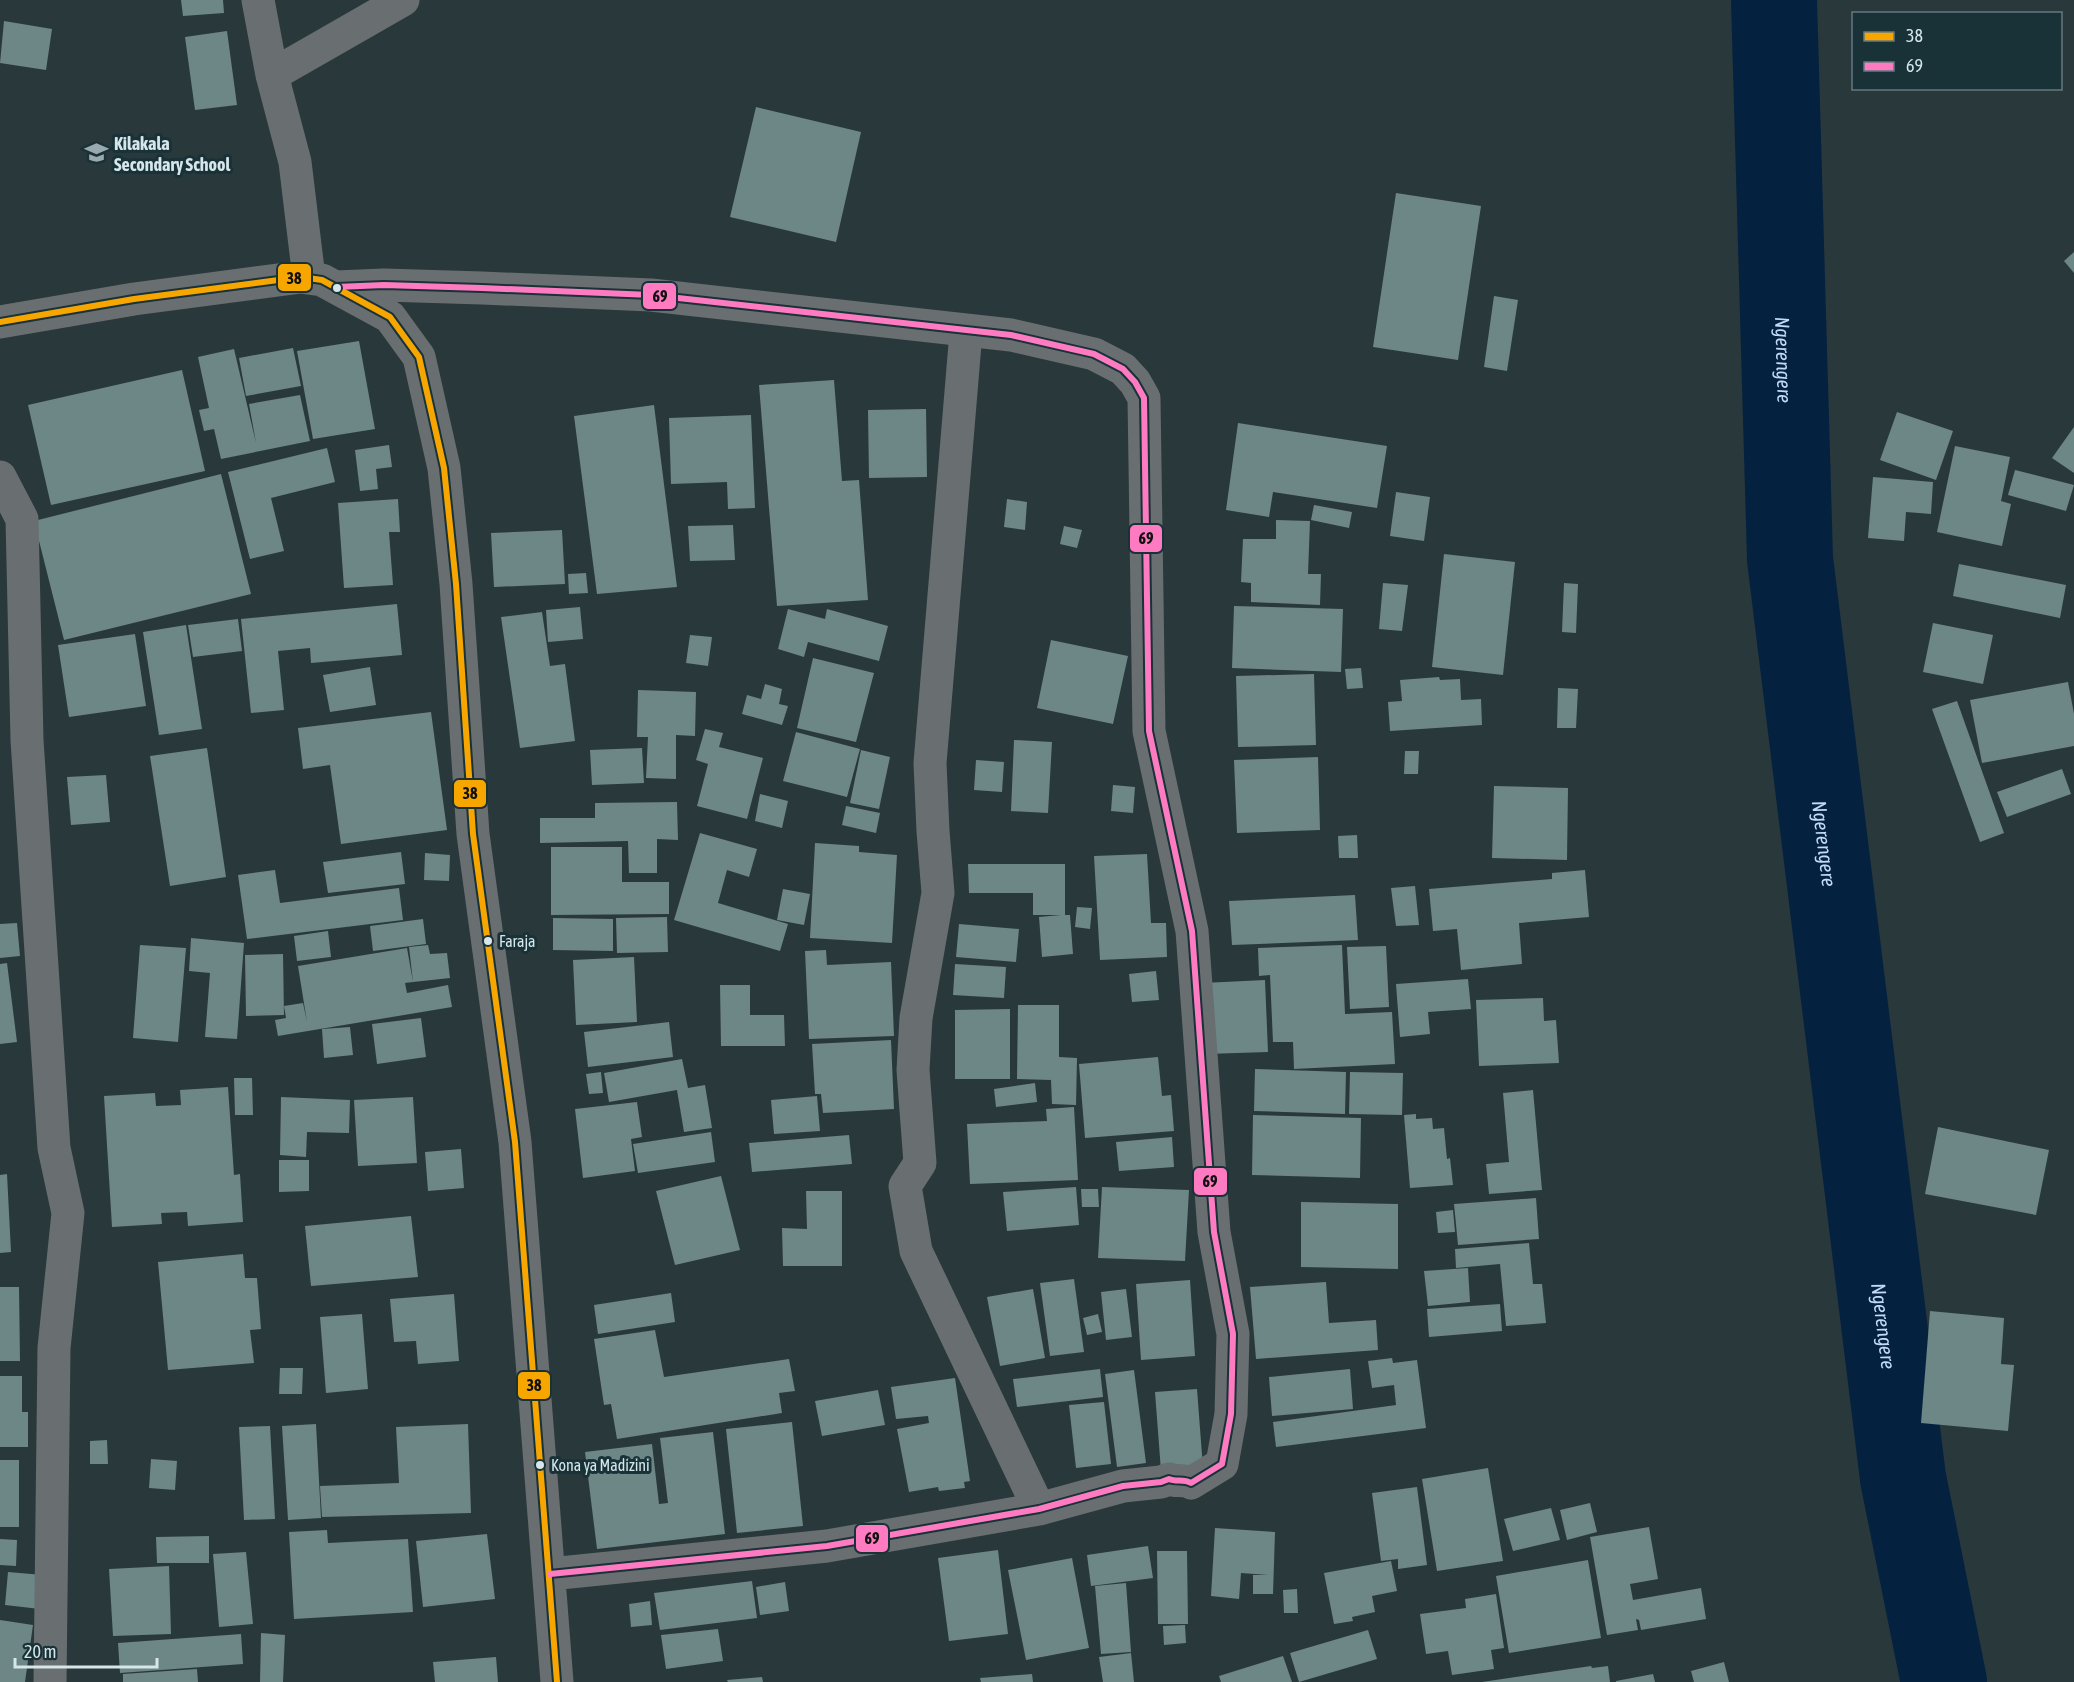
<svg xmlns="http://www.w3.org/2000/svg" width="2074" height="1682" viewBox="0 0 2074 1682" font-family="'Asap Condensed',sans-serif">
  <rect width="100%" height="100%" fill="#29383b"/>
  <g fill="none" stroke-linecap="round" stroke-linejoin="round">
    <path stroke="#052140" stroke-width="86" id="s1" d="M1774 0 1790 559 1903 1478 1944 1682"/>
  </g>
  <path fill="#6d8686" d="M181 0H223L224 13 183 16Z
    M4 21 52 29 46 70 0 63Z
    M227 31 237 105 195 110 185 37Z
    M756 107 861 132 836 242 730 217Z
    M1396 193 1481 206 1458 360 1373 347Z
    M2074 252V273L2064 261Z
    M1494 296 1518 300 1507 371 1484 367Z
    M359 341 375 429 313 439 297 351Z
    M293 348 301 386 246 396 239 358Z
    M234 349 256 443 249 404 300 395 310 441 221 459 214 429 204 431 199 410 209 408 198 357Z
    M182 370 205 471 51 505 28 405Z
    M834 380 842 481 859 480 868 600 777 606 759 385Z
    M654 405 677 587 597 594 574 416Z
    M926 409 927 477 869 478 868 410Z
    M1897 412 1953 431 1936 480 1880 460Z
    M751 415 755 508 728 509 727 482 671 484 669 418Z
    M1238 423 1387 446 1377 508 1273 492 1269 517 1226 510Z
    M2074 427V473L2052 458Z
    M389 445 392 467 376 469 378 489 360 491 355 450Z
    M1955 446 2010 457 2001 501 2011 504 2002 546 1937 532Z
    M327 448 335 482 271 498 284 551 250 559 228 472Z
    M2015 470 2074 485 2066 511 2008 495Z
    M221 474 251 594 64 640 34 521Z
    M1873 477 1933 482 1931 514 1906 512 1904 541 1868 538Z
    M1396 492 1430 497 1424 541 1390 536Z
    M398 499 400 532H389L393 585 344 588 338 503Z
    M1007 499 1027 502 1025 530 1004 527Z
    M1314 505 1352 512 1349 528 1311 520Z
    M1276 520 1310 521 1308 574H1321L1320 605 1251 602V583L1241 582 1243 539H1276Z
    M733 525 735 560 690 561 688 526Z
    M1064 526 1082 530 1077 548 1060 544Z
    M562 530 565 584 494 587 491 533Z
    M1444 554 1515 562 1503 675 1432 667Z
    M1959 564 2066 585 2060 618 1953 596Z
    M586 573 588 593 569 594 568 574Z
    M1383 583 1408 585 1402 631 1379 629Z
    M1564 583 1578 584 1576 633 1562 632Z
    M397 604 402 655 311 663 310 648 278 651 284 710 251 713 241 619Z
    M1234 606 1343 609 1341 672 1232 668Z
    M580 607 583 639 548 642 546 610Z
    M788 609 825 619 827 609 888 626 879 661 808 642 804 657 778 649Z
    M542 612 550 666 565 664 575 741 520 748 501 617Z
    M238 619 242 651 193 657 188 625Z
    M1933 623 1993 635 1983 684 1923 672Z
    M186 625 202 729 159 735 143 632Z
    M135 634 146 706 69 717 58 645Z
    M690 635 712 637 708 666 686 663Z
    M1051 640 1128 656 1113 724 1037 708Z
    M813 658 874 673 856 742 797 728Z
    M370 667 376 705 330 712 323 675Z
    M1361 668 1363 688 1347 689 1345 669Z
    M1314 674 1316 745 1238 747 1236 676Z
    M1439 677 1440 680 1460 679 1461 700 1481 699 1482 725 1390 731 1388 702 1402 701 1400 680Z
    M2068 682 2074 714V746L1982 763 1970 700Z
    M765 684 782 689 779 704 788 706 782 725 742 714 747 695 761 699Z
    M1558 688 1578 689 1576 728H1557Z
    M638 690 696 692 695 736 676 735V779L646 778 648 737H637Z
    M1957 701 2004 833 1980 842 1932 709Z
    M431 712 447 830 341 844 330 765 303 769 298 728Z
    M705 729 723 733 719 747 763 758 747 819 697 806 708 764 696 760Z
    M796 732 860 749 847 797 783 781Z
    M1014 740 1052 742 1048 813 1011 811Z
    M207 748 226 877 170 886 150 756Z
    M642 748 644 783 592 785 590 750Z
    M861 750 890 757 879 809 850 803Z
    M1405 751H1419L1418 774H1404Z
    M1318 757 1320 830 1237 833 1234 760Z
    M976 760 1004 762 1002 792 974 790Z
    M2062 769 2071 794 2007 817 1997 792Z
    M106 775 110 822 71 825 67 777Z
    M1113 785 1135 787 1133 813 1111 811Z
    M1494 786 1568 788 1567 860 1492 858Z
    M760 794 788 801 782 828 755 821Z
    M677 802 678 840 657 839V873H629L628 841 540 843V818H595V803Z
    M846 806 880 813 876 833 842 825Z
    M700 833 757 849 749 877 727 870 718 903 788 924 780 951 674 920Z
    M1357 835 1358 858H1339L1338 836Z
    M815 843 859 846V852L897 855 892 943 810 938Z
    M551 847H622V882H669V914L551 915Z
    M401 852 405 884 328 893 323 862Z
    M425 853 450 855 449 881 424 880Z
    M1147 854 1151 923H1166L1167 957 1100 960 1094 856Z
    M968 864H1065V915H1070L1073 954 1042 957 1039 917 1061 915H1033V893H969Z
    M275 870 280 903 399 888 403 920 247 939 238 875Z
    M1585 870 1589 917 1519 923 1522 964 1461 970 1457 929 1433 931 1429 889 1552 879V873Z
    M1415 886 1419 925 1396 926 1391 888Z
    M783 889 810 894 804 925 777 920Z
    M1355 895 1358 940 1232 945 1229 901Z
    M1077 907 1092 908 1090 929 1075 927Z
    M667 917 668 952 617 953 616 918Z
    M553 918 613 919V951L553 950Z
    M423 919 426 944 373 951 370 926Z
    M17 923 20 956 0 958V924Z
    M959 924 1019 929 1016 962 956 957Z
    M328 931 331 957 297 961 294 936Z
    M191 938 244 943 237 1039 205 1037 210 973 189 971Z
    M140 945 186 948 178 1042 133 1038Z
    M428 945 430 954 447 953 450 978 413 982 409 947Z
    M1342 945 1345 1014 1392 1012 1395 1064 1294 1069 1293 1042H1273L1270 975 1259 976 1258 948Z
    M1386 946 1389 1007 1350 1009 1347 947Z
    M407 948 413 982 405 983 407 993 448 985 452 1007 278 1036 275 1020 286 1018 284 1006 303 1003 307 1022 298 966Z
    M826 950 827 965 891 962 894 1036 809 1039 805 951Z
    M283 954 284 1015 246 1016 245 955Z
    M634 957 637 1022 576 1025 573 960Z
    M7 963 17 1042 0 1044V964Z
    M955 964 1006 967 1004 998 953 995Z
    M1156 971 1159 1000 1132 1002 1129 974Z
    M1468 979 1471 1009 1428 1012 1430 1034 1400 1037 1396 984Z
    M1265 980 1268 1052 1206 1054 1203 983Z
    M720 985H750V1015H784L785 1046H721Z
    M1543 998 1544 1021 1556 1020 1559 1063 1479 1066 1476 1000Z
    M1018 1005H1059V1057L1077 1058 1076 1105 1052 1104 1051 1080 1017 1079Z
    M1010 1009V1079H955V1010Z
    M421 1018 426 1057 377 1064 372 1024Z
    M669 1022 673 1057 588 1067 584 1032Z
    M350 1027 353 1055 324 1058 322 1029Z
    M891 1040 894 1109 823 1113 821 1094H815L812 1044Z
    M1158 1057 1162 1096 1171 1095 1174 1131 1085 1138 1079 1064Z
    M682 1059 688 1088 705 1085 712 1128 684 1132 677 1090 609 1102 604 1073Z
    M1255 1069 1346 1072 1345 1114 1254 1111Z
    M601 1072 603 1093 589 1094 586 1074Z
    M1350 1072 1403 1073 1402 1115 1349 1114Z
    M234 1078H252L253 1115H235Z
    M1035 1083 1037 1102 996 1107 994 1089Z
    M228 1087 234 1175 240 1174 243 1222 188 1226 187 1212 161 1213 162 1224 112 1227 104 1096 155 1093 156 1106 181 1105 180 1090Z
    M1533 1090 1542 1190 1489 1194 1486 1164 1509 1162 1503 1093Z
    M817 1096 820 1131 774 1134 771 1100Z
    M281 1097 350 1100 349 1133 307 1132 306 1157 280 1155Z
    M413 1097 417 1163 358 1166 354 1100Z
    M637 1102 642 1137 631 1139 635 1171 583 1178 575 1109Z
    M1074 1107 1078 1180 970 1184 967 1124 1047 1121 1046 1109Z
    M1416 1114V1119L1432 1118 1433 1129 1444 1128 1447 1159 1450 1158 1453 1185 1410 1188 1404 1115Z
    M1253 1115 1361 1118 1360 1178 1252 1175Z
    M1938 1127 2049 1150 2036 1215 1925 1194Z
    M711 1132 715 1162 638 1173 633 1144Z
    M849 1135 852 1164 752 1172 749 1143Z
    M1172 1137 1174 1167 1119 1171 1116 1142Z
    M461 1149 464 1188 428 1191 425 1152Z
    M279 1160H309V1191L279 1192Z
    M7 1174 11 1252 0 1253V1175Z
    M721 1176 740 1250 675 1265 656 1191Z
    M1076 1187 1079 1225 1007 1231 1003 1192Z
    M1102 1187 1189 1190 1185 1261 1098 1258Z
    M1081 1189H1098L1099 1207H1082Z
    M806 1191H842V1266H783L782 1228 807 1229Z
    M1536 1198 1539 1239 1458 1245 1454 1204Z
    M1301 1202 1398 1204V1269L1301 1267Z
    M1453 1210 1455 1232 1438 1233 1436 1212Z
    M411 1216 418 1277 311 1286 305 1226Z
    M1529 1243 1533 1284H1542L1546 1323 1506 1326 1500 1264 1456 1268 1455 1249Z
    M243 1254 245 1278H257L261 1329 250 1330 254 1363 168 1370 158 1262Z
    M1468 1268 1470 1302 1428 1306 1424 1271Z
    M1074 1279 1084 1352 1050 1356 1040 1283Z
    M1190 1280 1195 1356 1141 1360 1136 1284Z
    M1326 1282 1329 1323 1376 1320 1378 1350 1256 1359 1250 1287Z
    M0 1287H19L20 1361H0Z
    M1033 1289 1045 1358 1000 1366 987 1297Z
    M1126 1289 1132 1337 1106 1340 1101 1292Z
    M671 1293 675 1322 598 1334 594 1305Z
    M454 1294 459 1361 418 1364 416 1341 394 1342 390 1299Z
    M1500 1304 1502 1331 1429 1337 1427 1309Z
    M1930 1311 2004 1318 2001 1364 2014 1365 2008 1431 1921 1423Z
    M362 1314 368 1389 326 1393 320 1317Z
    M1098 1314 1102 1332 1087 1335 1083 1318Z
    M655 1330 664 1377 789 1359 795 1391 779 1393 782 1413 617 1439 611 1404 604 1405 594 1339Z
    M1392 1358 1393 1363 1417 1360 1426 1428 1276 1447 1273 1422 1396 1405 1394 1385 1372 1388 1368 1361Z
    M280 1368H303L302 1394H279Z
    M1100 1369 1103 1397 1017 1407 1013 1379Z
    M1350 1369 1353 1409 1272 1416 1269 1377Z
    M1134 1370 1146 1463 1117 1467 1105 1374Z
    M0 1376H22V1412H28V1447H0Z
    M955 1378 970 1481 964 1482 965 1488 939 1491 938 1487 909 1492 897 1429 929 1423 928 1416 896 1419 891 1387Z
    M1197 1389 1203 1468 1161 1471 1155 1392Z
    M878 1390 885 1425 822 1436 815 1401Z
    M1104 1402 1111 1464 1076 1468 1069 1405Z
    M792 1422 803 1526 737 1533 726 1429Z
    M316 1424 321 1518 288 1520 282 1426Z
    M468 1424 471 1513 322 1517 320 1486 399 1483 396 1427Z
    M270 1426 275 1519 244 1520 239 1427Z
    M713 1432 725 1534 597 1549 585 1452 652 1444 659 1504 668 1503 660 1438Z
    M107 1440 108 1464H90V1441Z
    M151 1459 177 1461 175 1490 149 1488Z
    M0 1460H19V1527H0Z
    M1488 1468 1503 1561 1437 1571 1422 1479Z
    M1417 1487 1427 1565 1398 1569V1559L1381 1561 1372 1493Z
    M1590 1503 1597 1532 1567 1540 1560 1510Z
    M1551 1508 1560 1540 1513 1551 1504 1519Z
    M1649 1527 1658 1579 1630 1584 1633 1600 1701 1588 1706 1619 1641 1630 1639 1620 1636 1619 1638 1630 1607 1635 1590 1537Z
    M1215 1528 1275 1532 1273 1594H1253V1575H1268L1241 1573 1239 1599 1211 1596Z
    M327 1530 328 1543 408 1539 413 1612 294 1619 289 1532Z
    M487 1534 495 1599 423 1607 416 1541Z
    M209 1536V1563H157L156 1537Z
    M0 1539 17 1540 16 1566 0 1565Z
    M1148 1546 1153 1578 1091 1586 1087 1555Z
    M998 1550 1008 1634 949 1641 938 1558Z
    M1157 1551H1187L1188 1624H1158Z
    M246 1552 253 1624 219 1627 213 1554Z
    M1072 1558 1089 1648 1026 1660 1008 1570Z
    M1588 1560 1601 1638 1509 1653 1496 1576Z
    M1391 1561 1397 1591 1372 1596 1375 1612 1352 1617 1353 1621 1334 1624 1324 1573Z
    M169 1566 171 1634 113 1636 109 1569Z
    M8 1572 43 1575 40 1609 5 1605Z
    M752 1581 757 1618 660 1630 654 1593Z
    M785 1582 789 1611 760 1615 756 1587Z
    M1126 1583 1131 1652 1101 1654 1095 1586Z
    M1297 1589 1298 1613H1284L1283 1590Z
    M1496 1594 1504 1648 1491 1650 1494 1669 1452 1675 1448 1651 1426 1654 1420 1614 1466 1608 1465 1599Z
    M650 1601 652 1625 631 1627 629 1604Z
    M0 1620 33 1625 25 1682H0Z
    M1185 1625 1186 1643 1164 1645 1163 1626Z
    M718 1629 723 1661 666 1669 661 1635Z
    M1368 1630 1377 1659 1299 1682 1290 1653Z
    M261 1633 285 1635 283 1682H260Z
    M241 1634 243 1664 120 1673 118 1643Z
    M1131 1653 1134 1682H1103L1099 1657Z
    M1283 1656 1292 1682H1221L1219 1676Z
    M496 1657 498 1682H435L433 1662Z
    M1724 1662 1729 1682H1694L1691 1671Z
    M1591 1666 1592 1668 1608 1666 1610 1682H1482Z
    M197 1669 198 1682H123V1674Z
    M1032 1674 1033 1682H981L980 1678Z
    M1653 1674 1655 1682H1616V1681Z
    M762 1677 763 1682H728L727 1680Z"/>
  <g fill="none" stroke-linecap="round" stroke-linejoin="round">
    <path stroke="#696e71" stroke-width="33" d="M258 0 272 75 295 162 309 278
      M272 75 403 0
      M336 287 384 285 482 288 651 295 1011 335 1094 354 1123 369 1135 382 1144 398 1149 731 1192 931 1214 1232 1233 1334 1231 1414 1222 1464 1191 1483C1184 1479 1176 1482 1169 1479L1161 1482 1123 1486 1039 1509 827 1546 550 1574
      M0 322 134 299 301 277 322 280 390 317 419 357 444 468 456 584 473 834 515 1142 557 1682
      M966 332 930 763 933 831 938 893 916 1018 913 1070 920 1163 905 1186 916 1251 1039 1509
      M0 477 22 519 27 740 54 1148 68 1213 54 1348 50 1682"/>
    <defs>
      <path id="bus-1" d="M0 322 134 299 301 277 322 280 390 317 419 357 444 468 456 584 473 834 515 1142 557 1682"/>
      <path id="bus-2" d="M336 287 384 285 482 288 651 295 1011 335 1094 354 1123 369 1135 382 1144 398 1149 731 1192 931 1214 1232 1233 1334 1231 1414 1222 1464 1191 1483C1184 1479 1176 1482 1169 1479L1161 1482 1123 1486 1039 1509 827 1546 550 1574"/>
    </defs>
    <use href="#bus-1" stroke="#183238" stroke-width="10"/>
    <use href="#bus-2" stroke="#183238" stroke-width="10"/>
    <use href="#bus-1" stroke="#f7a600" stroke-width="6"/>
    <use href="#bus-2" stroke="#fe7ac1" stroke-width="6"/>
  </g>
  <defs>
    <symbol id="school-bare" viewBox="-9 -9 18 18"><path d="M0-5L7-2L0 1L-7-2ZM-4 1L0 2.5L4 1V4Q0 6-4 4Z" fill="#9aa9ad" stroke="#183238" stroke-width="2.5" paint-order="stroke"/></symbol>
  </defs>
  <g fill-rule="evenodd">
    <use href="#school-bare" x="80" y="136" width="33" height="33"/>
  </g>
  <g fill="#d7e6ea" stroke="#183238" stroke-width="2">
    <circle cx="337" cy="288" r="5"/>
    <circle cx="488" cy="941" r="5"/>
    <circle cx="540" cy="1465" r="5"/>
  </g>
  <g text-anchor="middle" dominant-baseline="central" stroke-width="6" stroke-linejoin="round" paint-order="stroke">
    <g font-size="16" fill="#d7e6ea" stroke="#183238" text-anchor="start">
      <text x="499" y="941">Faraja</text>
      <text x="551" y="1465">Kona ya Madizini</text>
    </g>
    <g font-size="18" font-weight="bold" fill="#d7e6ea" stroke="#183238" text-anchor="start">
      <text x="114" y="143">Kilakala<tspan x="114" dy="21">Secondary School</tspan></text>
    </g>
    <g font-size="20" font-style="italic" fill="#c2daf8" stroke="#183238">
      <text stroke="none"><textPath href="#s1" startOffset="360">Ngerengere</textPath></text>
      <text stroke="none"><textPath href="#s1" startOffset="846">Ngerengere</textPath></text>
      <text stroke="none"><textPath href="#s1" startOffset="1332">Ngerengere</textPath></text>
    </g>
  </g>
  <g stroke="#183238" stroke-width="2">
    <rect x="277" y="263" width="35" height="29" rx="6" fill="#f7a600"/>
    <rect x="642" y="282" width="35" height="28" rx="6" fill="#fe7ac1"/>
    <rect x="1129" y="524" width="34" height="29" rx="6" fill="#fe7ac1"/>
    <rect x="453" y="779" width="34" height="29" rx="6" fill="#f7a600"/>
    <rect x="1193" y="1167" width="35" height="29" rx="6" fill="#fe7ac1"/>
    <rect x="517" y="1371" width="34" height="29" rx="6" fill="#f7a600"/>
    <rect x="855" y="1524" width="34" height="29" rx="6" fill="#fe7ac1"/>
  </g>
  <g font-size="16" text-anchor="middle" font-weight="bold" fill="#111">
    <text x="294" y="284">38</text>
    <text x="660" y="302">69</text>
    <text x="1146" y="544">69</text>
    <text x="470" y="799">38</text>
    <text x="1210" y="1187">69</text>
    <text x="534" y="1391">38</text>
    <text x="872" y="1544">69</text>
  </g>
  <rect x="1852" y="12" width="210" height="78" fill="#183238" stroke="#647a7f" stroke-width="1.5"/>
  <rect x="1864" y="32" width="30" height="9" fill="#f7a600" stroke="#647a7f" stroke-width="1.5"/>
  <text x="1906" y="42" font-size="18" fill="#d7e6ea">38</text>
  <rect x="1864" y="62" width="30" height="9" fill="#fe7ac1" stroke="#647a7f" stroke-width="1.5"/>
  <text x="1906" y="72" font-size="18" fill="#d7e6ea">69</text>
  <path d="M15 1658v9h142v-9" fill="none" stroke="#d7e6ea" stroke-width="3"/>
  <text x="24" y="1658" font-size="18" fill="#d7e6ea" stroke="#183238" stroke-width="4.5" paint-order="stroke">20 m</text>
</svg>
